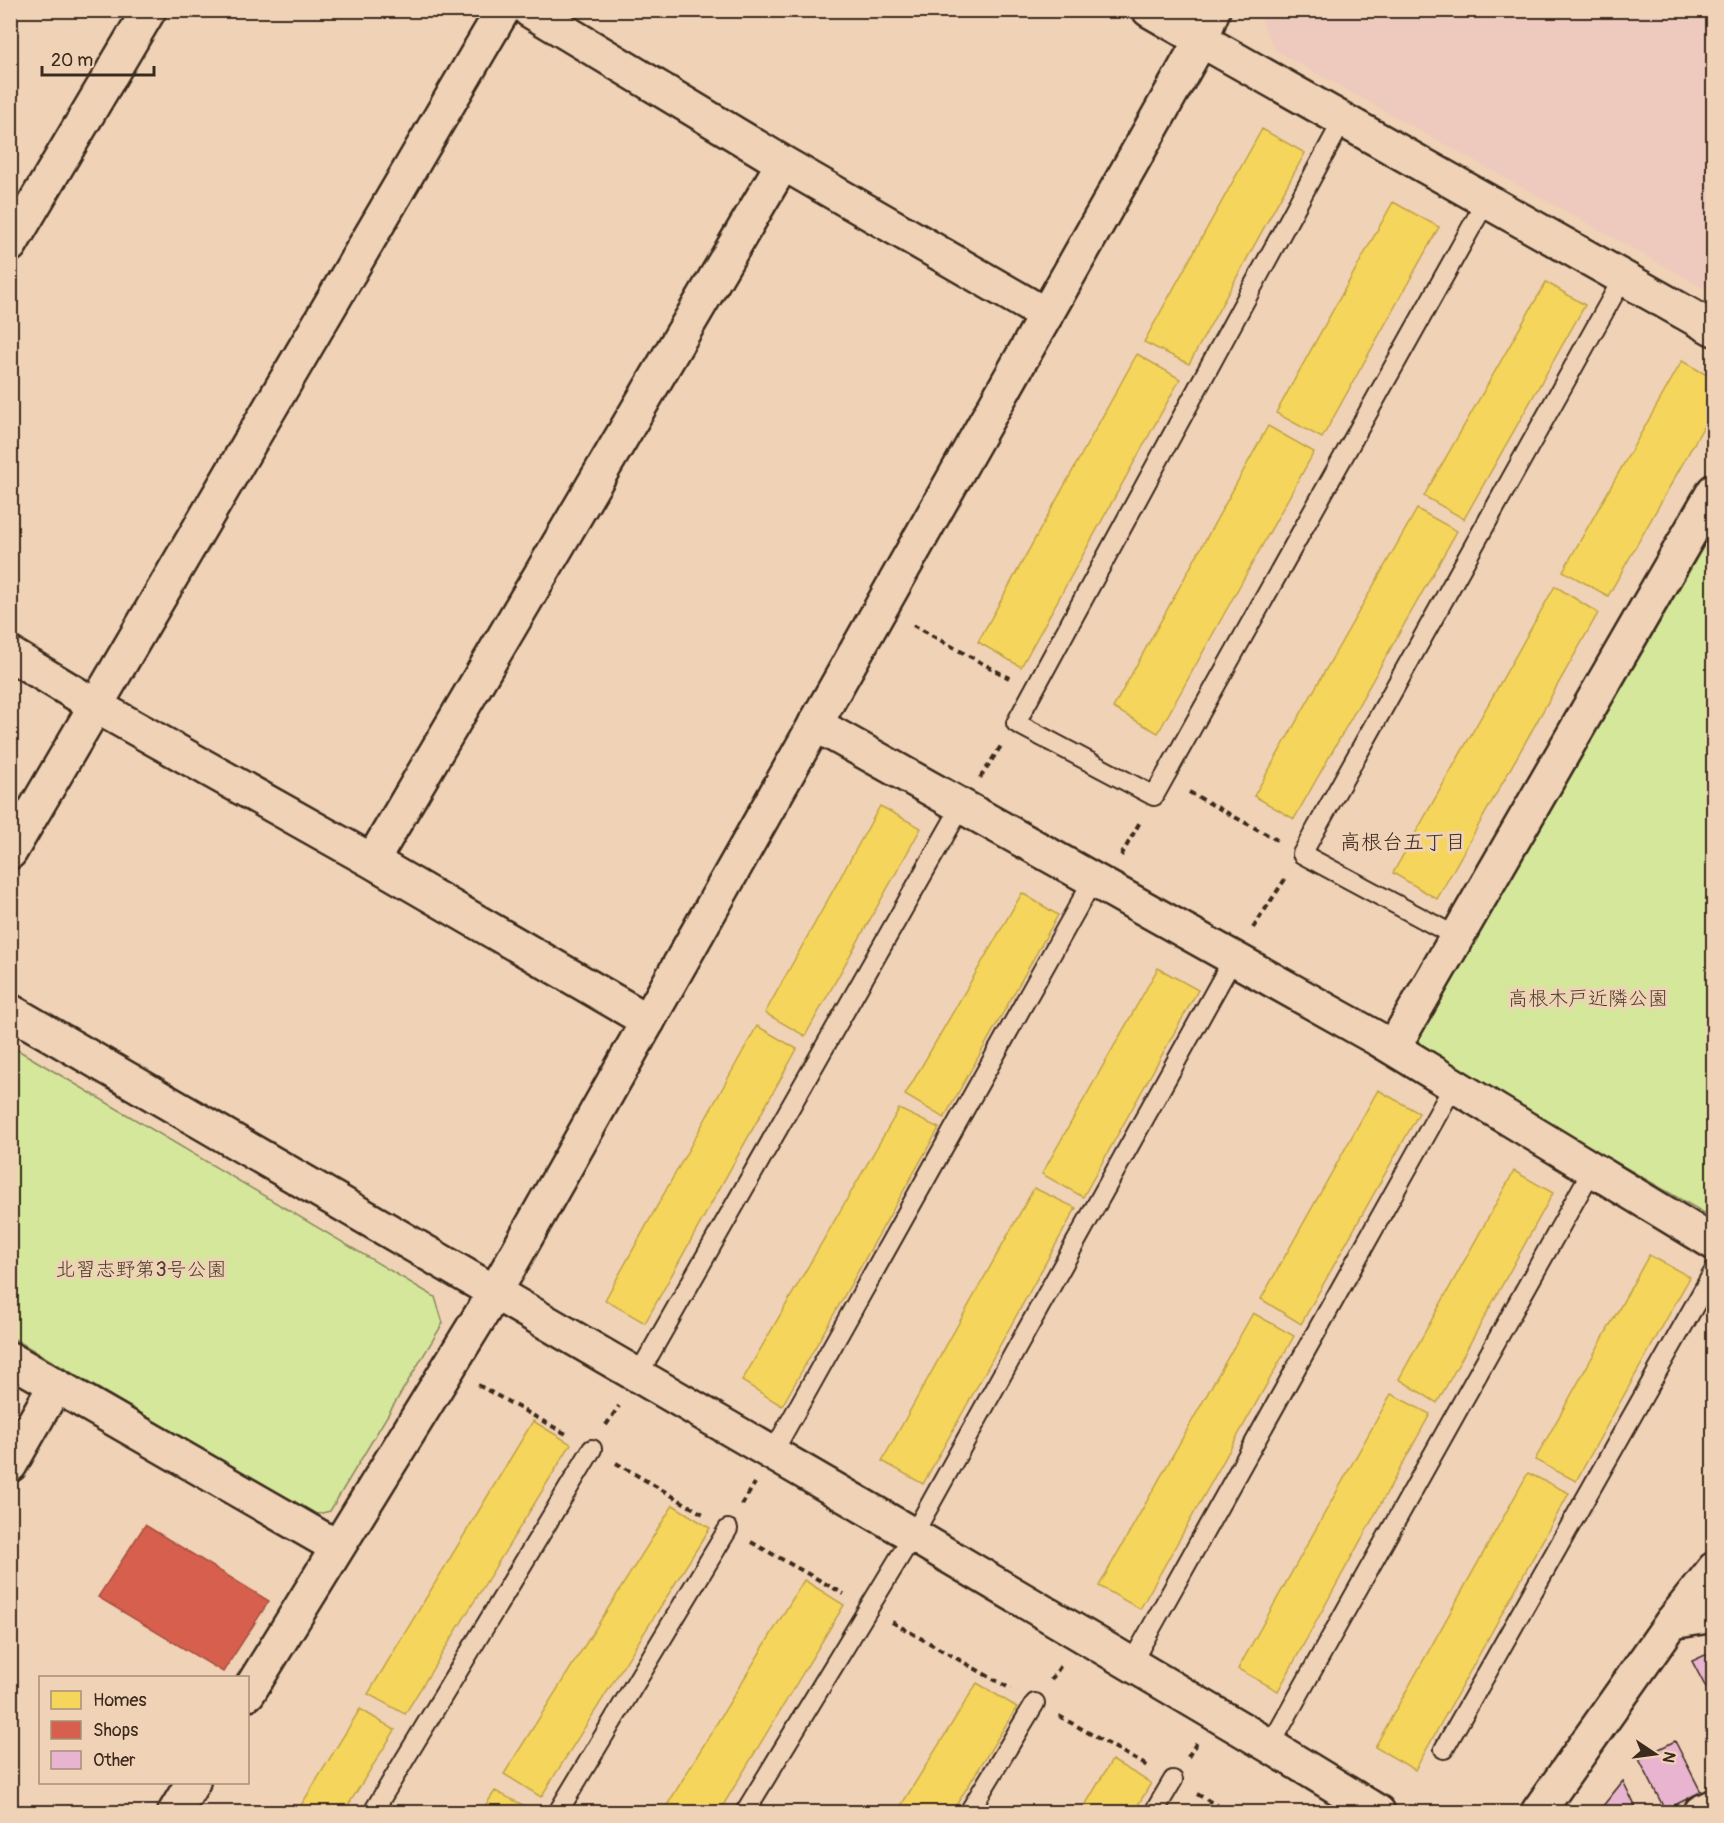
<svg xmlns="http://www.w3.org/2000/svg" width="1724" height="1823" viewBox="0 0 1724 1823" font-family="Pangolin,'Klee One',sans-serif">
  <rect width="100%" height="100%" fill="#f0d2b6"/>
  <filter id="ink" filterUnits="userSpaceOnUse"><feTurbulence type="fractalNoise" baseFrequency=".0167" numOctaves="2"/><feDisplacementMap in="SourceGraphic" scale="12" xChannelSelector="R" yChannelSelector="G"/><feConvolveMatrix kernelMatrix="1 2 1 2 8 2 1 2 1" color-interpolation-filters="sRGB"/></filter>
  <g filter="url(#ink)">
    <path fill="#eec9be" d="M1257 11H1713V293L1275 50Z"/>
    <path fill="#d5e79b" stroke="#88885c" stroke-width="1.5" d="M1713 530V1218L1415 1046Z
      M11 1046 435 1297 443 1323 330 1511 314 1515 11 1337Z"/>
    <path fill="#f6d55c" stroke="#bea249" stroke-width="1.5" d="M1262 129 1305 153 1189 364 1144 342Z
      M1393 202 1439 227 1322 438 1276 413Z
      M1546 282 1585 305 1464 519 1424 496Z
      M1137 354 1180 379 1021 667 978 642Z
      M1682 361 1714 379V408L1608 596 1563 571Z
      M1268 426 1314 452 1158 733 1113 708Z
      M1417 509 1457 531 1294 819 1254 796Z
      M1555 586 1598 613 1437 899 1393 873Z
      M880 806 921 828 805 1036 765 1013Z
      M1022 893 1058 915 944 1118 905 1095Z
      M1158 968 1198 990 1083 1197 1042 1174Z
      M757 1026 797 1049 645 1323 605 1300Z
      M1378 1090 1419 1113 1301 1324 1261 1299Z
      M899 1109 939 1128 782 1406 742 1381Z
      M1514 1171 1553 1193 1437 1403 1399 1379Z
      M1034 1188 1076 1208 923 1484 882 1461Z
      M1649 1255 1690 1277 1576 1481 1535 1460Z
      M1253 1313 1294 1336 1140 1609 1099 1586Z
      M1391 1394 1430 1414 1278 1691 1238 1669Z
      M533 1421 571 1444 405 1714 368 1694Z
      M1528 1473 1569 1493 1415 1770 1375 1747Z
      M673 1505 710 1528 541 1797 504 1774Z
      M804 1580 844 1605 719 1812H663Z
      M977 1683 1017 1707 952 1812H897Z
      M360 1709 395 1730 344 1812H297Z
      M1112 1760 1151 1783 1134 1812H1081Z
      M495 1791 535 1811 534 1812H481Z"/>
    <path fill="#d6604d" stroke="#a8503f" stroke-width="1.5" d="M145 1525 269 1601 223 1672 98 1597Z"/>
    <path fill="#e8b4d0" stroke="#3b2a1e" stroke-width="1.5" d="M1714 1651V1703L1692 1661Z
      M1675 1741 1701 1792 1665 1810 1639 1759Z
      M1623 1781 1638 1812H1598Z"/>
    <g fill="none" stroke-linecap="round" stroke-linejoin="round">
      <defs>
        <path id="lane" d="M1343 120 1016 723 1154 796 1486 201
          M1457 937 1302 854 1623 278
          M638 1375 961 807
          M772 1454 1093 880
          M1131 1664 1454 1085
          M1270 1746 1592 1170
          M1444 1749 1714 1271
          M373 1812 592 1449
          M558 1812 728 1529
          M745 1812 913 1535 1233 959
          M969 1812 1035 1703
          M1154 1812 1173 1780"/>
        <path id="street" d="M529 10 783 163 1046 315
          M1149 10 1201 40 1213 10
          M10 245 149 10
          M10 654 96 706 372 861 648 1021
          M815 724 1378 1039 1714 1243
          M10 852 503 10
          M372 861 783 163
          M10 1011 913 1535 1270 1746 1378 1812
          M1393 1048 1714 491
          M10 1359 337 1547
          M10 1465 55 1386
          M1672 1622 1714 1615
          M1701 1812 1714 1806"/>
        <path id="secondary" d="M248 1693 495 1292 1201 40 1714 329
          M175 1812 193 1782
          M1538 1812 1672 1622 1714 1569"/>
      </defs>
      <use href="#lane" stroke="#3b2a1e" stroke-width="22"/>
      <use href="#street" stroke="#3b2a1e" stroke-width="38"/>
      <use href="#secondary" stroke="#3b2a1e" stroke-width="38"/>
      <path stroke="#3b2a1e" stroke-width="4" stroke-dasharray="6 4.5" stroke-linecap="butt" d="M913 625 1009 678
        M980 778 1001 746
        M1189 792 1277 840
        M1121 856 1141 820
        M1253 928 1287 876
        M478 1385 568 1435
        M606 1425 619 1406
        M616 1463 703 1514
        M742 1505 755 1483
        M751 1542 844 1594
        M892 1622 1011 1689
        M1051 1680 1062 1664
        M1059 1716 1149 1767
        M1188 1757 1197 1742
        M1197 1794 1228 1812"/>
      <use href="#lane" stroke="#f0d2b6" stroke-width="18"/>
      <use href="#street" stroke="#f0d2b6" stroke-width="33"/>
      <use href="#secondary" stroke="#f0d2b6" stroke-width="33"/>
    </g>
  </g>
  <g text-anchor="middle" dominant-baseline="central" stroke-width="6" stroke-linejoin="round" paint-order="stroke">
    <g font-size="20" fill="#4a3d2a" stroke="#f0d2b6">
      <text x="1588" y="998">高根木戸近隣公園</text>
      <text x="141" y="1269">北習志野第3号公園</text>
    </g>
    <g font-size="21" fill="#3b2a1e" stroke="#f0d2b6">
      <text x="1403" y="842">高根台五丁目</text>
    </g>
  </g>
  <rect width="1724" height="1823" fill="none" stroke="#f0d2b6" stroke-width="36"/>
  <rect x="18" y="18" width="1688" height="1787" fill="none" stroke="#3b2a1e" stroke-width="2" filter="url(#ink)"/>
  <rect x="39" y="1676" width="210" height="108" fill="#f0d2b6" stroke="#a88f79" stroke-width="1.5"/>
  <rect x="51" y="1691" width="30" height="18" fill="#f6d55c" stroke="#a88f79" stroke-width="1.5"/>
  <text x="93" y="1706" font-size="18" fill="#3b2a1e">Homes</text>
  <rect x="51" y="1721" width="30" height="18" fill="#d6604d" stroke="#a88f79" stroke-width="1.5"/>
  <text x="93" y="1736" font-size="18" fill="#3b2a1e">Shops</text>
  <rect x="51" y="1751" width="30" height="18" fill="#e8b4d0" stroke="#a88f79" stroke-width="1.5"/>
  <text x="93" y="1766" font-size="18" fill="#3b2a1e">Other</text>
  <g transform="translate(1655 1754) rotate(103)" stroke="#f0d2b6" stroke-width="4.5" paint-order="stroke">
  <path d="M0-4.5L10 22L0 15L-10 22Z" fill="#3b2a1e"/>
  <text y="-9" font-size="16" font-weight="bold" text-anchor="middle" fill="#3b2a1e">N</text>
  </g>
  <path d="M42 66v9h112v-9" fill="none" stroke="#3b2a1e" stroke-width="3"/>
  <text x="51" y="66" font-size="18" fill="#3b2a1e" stroke="#f0d2b6" stroke-width="4.5" paint-order="stroke">20 m</text>
</svg>
